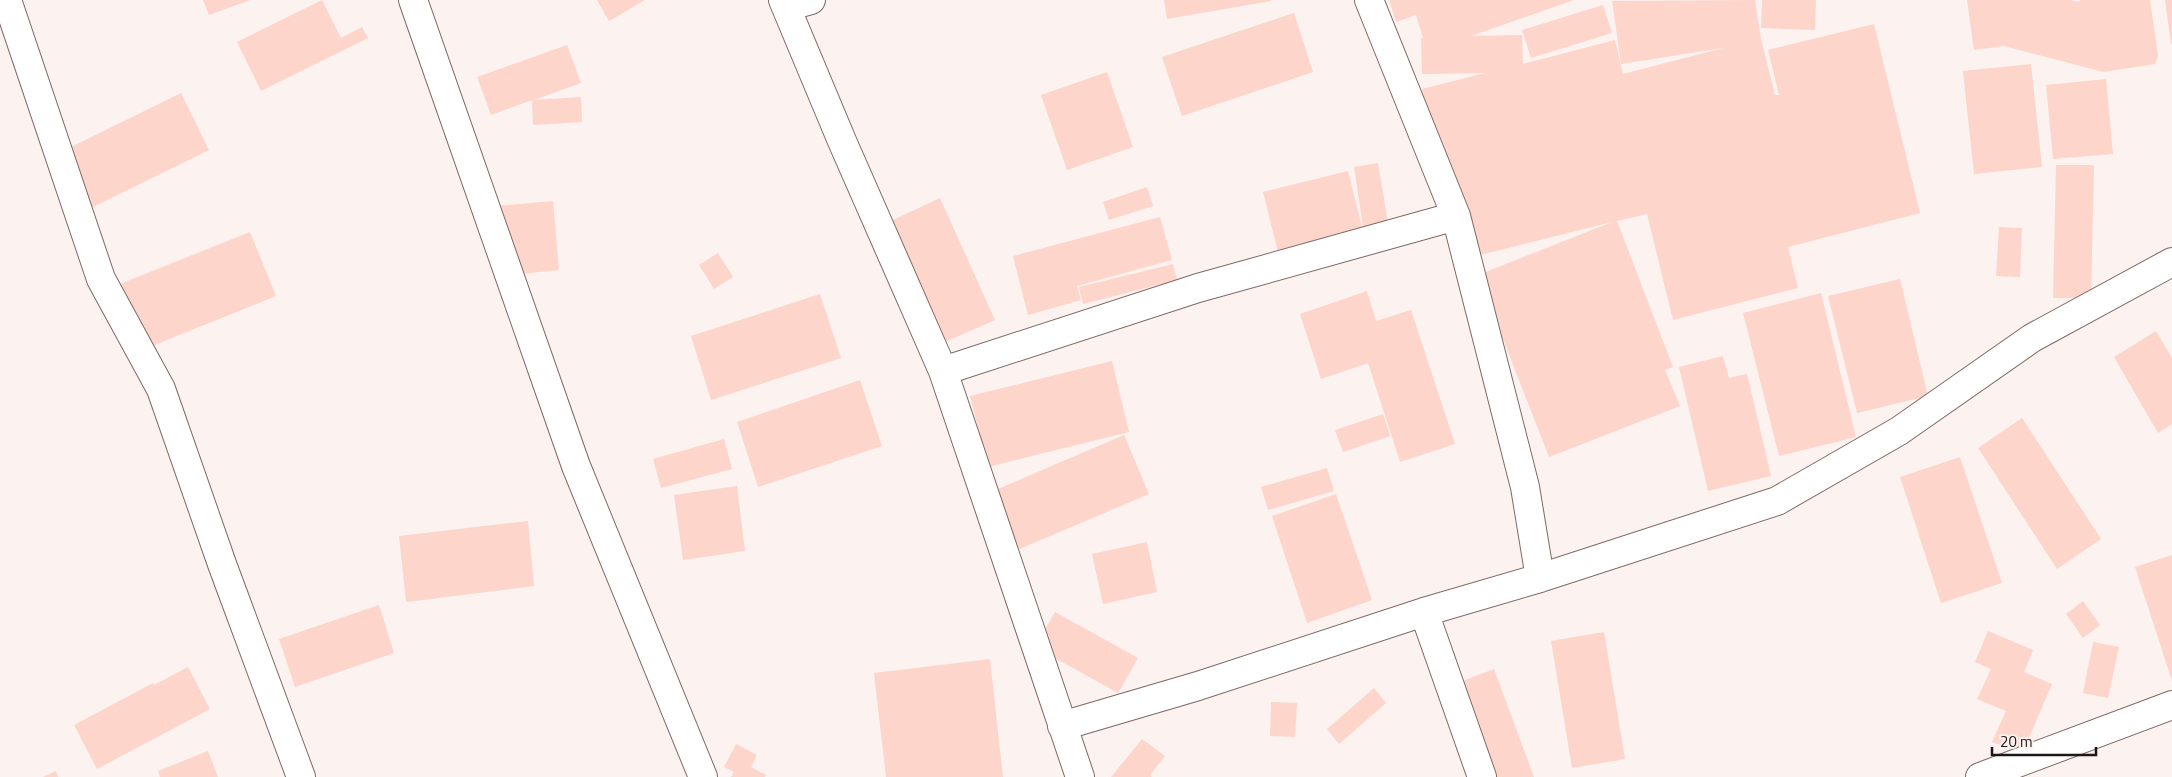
<svg xmlns="http://www.w3.org/2000/svg" width="2172" height="777" viewBox="0 0 2172 777" font-family="'Titillium Web',sans-serif">
  <rect width="100%" height="100%" fill="#fcf2f0"/>
  <path fill="#fdd5cb" d="M203 0H250L209 15Z
    M322 0 341 38 362 27 368 38 261 91 237 42Z
    M597 0H645L609 21Z
    M1164 0H1271V1L1167 19Z
    M1389 0H1574L1471 36 1522 35 1523 64 1615 40 1623 74 1723 48 1621 64 1612 1 1755 0 1761 39 1775 95H1779L1768 50 1874 24 1920 213 1788 247 1798 288 1673 320 1647 214 1617 221 1673 367 1665 370 1680 406 1549 457 1478 275 1612 222 1464 259 1422 89 1485 73 1422 74 1421 38H1423L1416 15 1396 22Z
    M1762 0H1816L1815 30 1761 28Z
    M1967 0H2070L2079 2 2080 0H2150L2158 56 2155 64 2103 72 2004 46 1974 50Z
    M2165 0H2172V44H2171Z
    M1603 5 1612 33 1531 58 1522 30Z
    M1294 13 1313 72 1182 116 1162 57Z
    M567 45 581 83 534 100 581 97 582 122 533 125 532 100 491 115 477 77Z
    M2031 64 2042 167 1974 174 1963 71Z
    M1107 72 1133 147 1067 170 1041 95Z
    M2106 79 2113 154 2053 159 2046 85Z
    M181 93 209 150 89 209 61 152Z
    M1378 163 1389 229 1364 233 1354 167Z
    M2056 165H2094L2091 298H2053Z
    M1348 171 1365 239 1280 260 1263 192Z
    M1147 187 1153 206 1109 220 1103 202Z
    M940 198 995 320 931 348 878 227Z
    M553 201 559 270 501 276 495 206Z
    M1160 217 1172 260 1077 286 1081 300 1028 315 1013 256Z
    M1999 227 2022 228 2020 277 1996 276Z
    M250 232 276 296 140 351 115 286Z
    M718 253 733 277 714 289 699 265Z
    M1173 264 1177 280 1083 304 1079 287Z
    M1900 279 1928 396 1857 413 1828 296Z
    M1367 291 1376 321 1411 310 1455 444 1400 462 1368 363 1321 379 1300 314Z
    M1821 293 1856 437 1779 456 1743 313Z
    M820 294 841 358 711 400 691 336Z
    M2156 331 2172 358V424L2158 433 2114 357Z
    M1723 356 1729 378 1747 374 1771 476 1708 491 1679 367Z
    M1112 361 1129 432 988 467 970 396Z
    M860 380 882 446 758 487 737 422Z
    M1383 414 1390 436 1343 452 1335 430Z
    M2022 418 2101 539 2057 569 1978 448Z
    M1124 435 1149 494 1015 551 991 492Z
    M724 439 732 469 661 488 653 459Z
    M1960 457 2002 583 1941 603 1900 477Z
    M1327 468 1334 491 1268 510 1261 487Z
    M737 486 745 551 683 560 674 495Z
    M1336 494 1372 600 1307 623 1272 516Z
    M528 521 534 586 406 602 399 536Z
    M1147 542 1157 592 1103 604 1092 554Z
    M2172 555V681L2135 567Z
    M2083 601 2100 625 2083 638 2066 614Z
    M379 605 394 653 295 687 279 639Z
    M1055 612 1138 658 1118 693 1035 647Z
    M1988 631 2033 650 2024 672 2052 684 2022 754 1992 742 2006 711 1977 699 1991 669 1975 662Z
    M1604 632 1625 759 1572 768 1551 641Z
    M2093 642 2119 647 2108 698 2083 693Z
    M990 659 1003 777H886L874 673Z
    M188 667 210 709 97 769 74 725 153 683 154 685Z
    M1494 669 1534 777H1471L1439 690Z
    M1374 688 1386 703 1339 744 1327 729Z
    M1271 702 1297 703 1295 737 1270 736Z
    M1142 739 1165 756 1150 775 1152 777H1111Z
    M736 744 757 755 751 767 766 775 765 777H731L734 772 724 767Z
    M208 751 218 777H160L158 771Z
    M56 771 58 777H43Z"/>
  <g fill="none" stroke-linecap="round" stroke-linejoin="round">
    <defs>
      <path id="street" d="M7 0 101 279 161 389 222 564 301 777
        M413 0 576 466 703 777
        M783 0 842 141 943 371 1080 777
        M1369 0 1456 216 1525 487 1540 578
        M786 7 811 0
        M943 371 1198 288 1456 216
        M1424 612 1482 777
        M1062 726 1198 686 1424 612 1540 578 1777 501 1899 431 2032 338 2172 262
        M1980 777 2172 705"/>
    </defs>
    <use href="#street" stroke="#7e6964" stroke-width="30"/>
    <use href="#street" stroke="#fff" stroke-width="28"/>
  </g>
  <path d="M1992 747v8h104v-8" fill="none" stroke="#1f1715" stroke-width="2.5"/>
  <text x="2000" y="747" font-size="15" fill="#1f1715" stroke="#fcf2f0" stroke-width="4" paint-order="stroke">20 m</text>
</svg>
